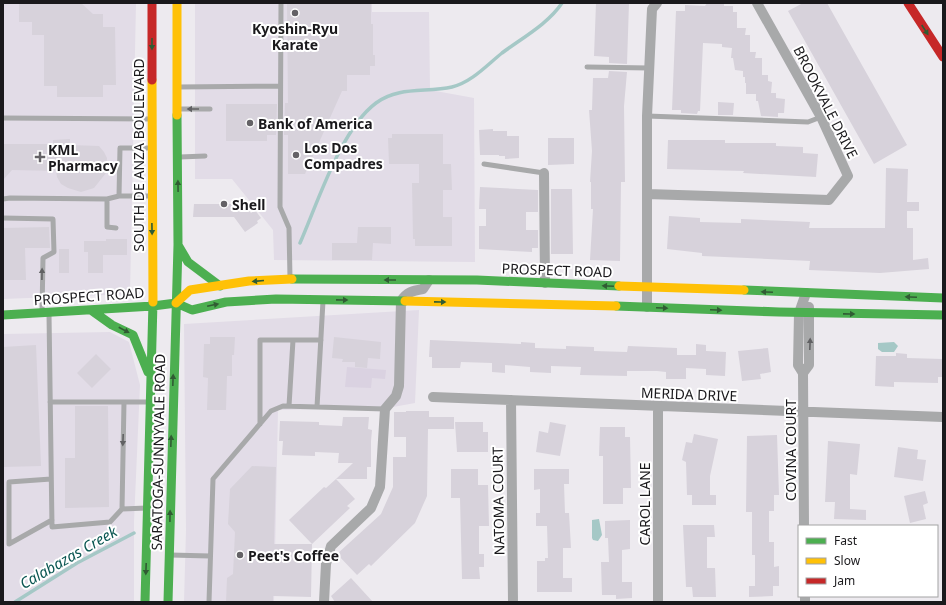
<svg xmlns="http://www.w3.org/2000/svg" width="946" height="605" viewBox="0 0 946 605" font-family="'Noto Sans',sans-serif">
  <rect width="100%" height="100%" fill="#edeaef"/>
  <path fill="#e2dce7" d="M3 3H136L130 294 3 299Z
    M195 3H372V12H429L430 90 474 98 475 262 274 260 273 230 232 179H195Z
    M419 310 415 403 393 407 278 410 274 602H184L186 530 184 324Z
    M110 332 129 342 140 385 134 522V602H3V334Z"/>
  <path fill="#dad2e1" d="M347 367 386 370 385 379 372 378 371 388 345 387Z"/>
  <path fill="#a5c8c6" d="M894 342 898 346 894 352H882L878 349V343Z
    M599 519 602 535 598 541 593 540 592 538V520Z"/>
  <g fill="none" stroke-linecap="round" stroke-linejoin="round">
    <path stroke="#a5c8c6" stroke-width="3.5" d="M300 243C318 202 341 129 376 103 399 86 426 93 452 87 472 82 487 65 502 53 522 38 548 24 562 3
      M15 602 77 563 134 533"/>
  </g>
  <path fill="#d7d2db" d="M19 3H81L93 14H103V27H115L116 85H103V97H57V86H44V35H32V22H19Z
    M287 3H371V24H373V55H375V66H370V75H347V91H342L305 174H288V135H284L285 103H288Z
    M596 3H629L627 64 609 63V57L594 56Z
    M707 3H724V6H733V12H737V28H746L745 35H750V52H756L755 58H762V75H768V81L772 82 771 93H776V98L785 99 784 113H778V117L761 116 758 101H756V94H746V83H745V77H743V71L735 70 733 58H731L732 48 722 47V44L703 43 700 111H698L697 114 681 113V110H672L676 11H685V5L705 6Z
    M803 3H827L907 145 874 164 788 11Z
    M609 71 627 72 624 106 625 182H621L620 261 590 260 593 209H591V182H590L592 151 589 110H592L593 78H608Z
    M718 102 734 103 733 115H718Z
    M226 104H277L276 135H267V141H226Z
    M493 129V131H507V136H519V158L505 159V156H499V155H480L479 130Z
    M392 134H443V164H451L452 190H443V217H452V246H415V239H413L412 183H419V164H389L388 138H392Z
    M548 138H574V164L548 165Z
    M70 139V145L99 146 104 152 107 158 106 173 94 188 81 192 68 188 61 184 57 177 56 171 12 170 3 180V144H53V140Z
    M668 140H725V143H776V146L803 147V153L818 154 816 177 743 173 744 171 667 169Z
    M886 168 908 169 907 202H919V211H907V228H913V260L928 258 929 269 880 273 809 270 810 261 702 256V253L667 249 669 216 700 218V222L741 223V219L810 222 809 228H885Z
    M480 187 538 190V212H526V230H538V248H532V252L479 249V226H486V209H479Z
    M551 189H572L573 254H551Z
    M241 199 251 213 255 210 261 218 257 221 258 223 245 232 234 217H193L194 204H234Z
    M49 227 50 248H25L26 280H3V228Z
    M358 227H391V244L373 243 372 260H332V243H357Z
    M106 239H127V255H103V273H88V252H84V241H106Z
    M59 249H69V273H59Z
    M210 337H235L234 355H232V376H227L226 410H207L208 378 203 377 204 344H210Z
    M334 337 381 342 380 359 368 358 367 368 355 367V362H342L343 359 332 358Z
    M430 340 521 344V342L535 343V348L566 349V346L594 347V351L627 352 628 346 677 348V355H696V344L706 345V351L726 352 725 376 706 375V369L686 368V379H666V372L657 371H627V376L580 375 581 367 551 366V373L530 372V367L505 365V373L492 372V363L461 362 460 368H432V357H429Z
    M36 345 41 466 3 467V347Z
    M768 348 771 372 760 374 761 379 742 381 738 351Z
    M896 353 907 354V358L943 359V377H938V383L894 382V387L875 386 876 356H896Z
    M96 354 111 369 92 388 77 373Z
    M75 406H108L109 507 65 508V458H75Z
    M406 411H429V417H454V429H428L427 496 415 523 371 566 369 564 357 575 337 554 381 514 393 487V457H406V437H394V412H406Z
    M343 417H369L368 429 372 430 371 441V467H367V479H336L353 463H338L339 453 315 452V456L282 455 283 441H279L280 421 319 422V425L342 426Z
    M455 422H483V432H488V452H457Z
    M550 422 566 425 560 456 536 452 539 431 548 433Z
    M600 427H625V437H630L631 488H623V504H603V456H599Z
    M694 434 718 439 710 476V495H716V505H692V495H687L686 462 682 460 686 442 692 443Z
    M777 435 779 495H774V511H769V542H774V567L779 566V586H773V596L749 597V586H755V555H752V512H746L747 436Z
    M828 441 860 444 857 475 850 474V509L866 510V520L834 519 835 502H825Z
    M898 447 918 450 917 459 926 460 923 481 894 477Z
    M252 466 276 467 274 544H312L311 597 273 596V602H226L227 578 233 574 235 532 228 524 230 489Z
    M451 469H478V485H488L489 526H479V554H484V567H479L480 579H462L460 498H451Z
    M534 469H569V484H564L565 513H569L571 548H563V578H572V592H537V561H545V558H548L547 526H536V513H540V489L534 490Z
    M336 479 355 499 347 506 350 508 312 544 289 520 324 487 326 488Z
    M925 491 928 503 923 505 926 519 910 523 904 496Z
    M630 520V549L622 550V582H632V598L616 599V595H602L601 562H609L608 538H605V521Z
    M683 525H714L715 537H707V568H715L716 597H693L692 587H686Z
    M351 578 373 602H335L331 596Z"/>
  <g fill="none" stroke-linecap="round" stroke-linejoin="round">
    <path stroke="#a8a9aa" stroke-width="5" d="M281 3 280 207 289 228 290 278
      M587 67 649 68
      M178 87 280 86
      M179 109H210
      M647 116 808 122 821 117
      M3 118 150 119
      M180 157 205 156
      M484 164 544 173
      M119 196 120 148H151
      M3 199 10 198 107 199 119 196H151
      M107 199V227L116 228
      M3 218 53 219 54 252 43 258 42 312
      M49 314 52 527 110 522 122 509 147 508
      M50 402H149
      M289 406 293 340
      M317 407 323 301
      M260 424V340H321
      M51 479 9 482V544L52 520
      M122 509 124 402
      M170 555 210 556
      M209 602 213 479 271 411 283 406 385 409"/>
    <path stroke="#a8a9aa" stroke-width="10" d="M657 3 652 9 647 116V194L829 200 848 176 821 117 757 3
      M544 173 545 283
      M647 307V194
      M803 373 809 365V307
      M433 397 943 417
      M511 400 513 602
      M804 526 803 373 798 365 799 313 806 293
      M805 596V602
      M324 602 326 564 331 546 371 508 380 487 385 409 396 396 399 386 401 301C407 292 412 291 423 289L429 280
      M658 602V407"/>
    <path stroke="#4caf50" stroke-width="9" d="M178 245 188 262 220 286
      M292 279 477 280 619 286
      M744 290 943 298
      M153 306 176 303 192 310 226 302 276 299 405 301
      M616 306 779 312 943 315
      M91 310 112 325 133 335 148 372
      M3 315 153 306
      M145 602 153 302
      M168 602 178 245 177 115"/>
    <path stroke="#ffc107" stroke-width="9" d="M177 3V115
      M152 80 153 302
      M619 286 744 290
      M405 301 616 306
      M176 303 190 290 249 281 292 279"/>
    <path stroke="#c62828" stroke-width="9" d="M152 3V80
      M908 3 943 57"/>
  </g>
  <defs><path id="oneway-solid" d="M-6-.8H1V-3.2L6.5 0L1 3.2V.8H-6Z"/></defs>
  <g fill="#305c33">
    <use href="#oneway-solid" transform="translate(925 30) rotate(57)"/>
    <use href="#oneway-solid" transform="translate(152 44) rotate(90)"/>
    <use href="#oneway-solid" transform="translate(178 186) rotate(-91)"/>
    <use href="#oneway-solid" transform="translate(152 229) rotate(89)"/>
    <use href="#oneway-solid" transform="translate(390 280) rotate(-180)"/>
    <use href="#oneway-solid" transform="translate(258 281) rotate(175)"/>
    <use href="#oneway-solid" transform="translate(608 286) rotate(-177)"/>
    <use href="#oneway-solid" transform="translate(767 292) rotate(-178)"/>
    <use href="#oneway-solid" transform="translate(911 297) rotate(-178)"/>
    <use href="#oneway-solid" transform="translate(342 300) rotate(1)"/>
    <use href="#oneway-solid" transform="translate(440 302) rotate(1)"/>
    <use href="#oneway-solid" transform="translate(213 305) rotate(-12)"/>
    <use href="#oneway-solid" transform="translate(662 308) rotate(2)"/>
    <use href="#oneway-solid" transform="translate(716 310) rotate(2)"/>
    <use href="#oneway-solid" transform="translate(849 314) rotate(1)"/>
    <use href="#oneway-solid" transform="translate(124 330) rotate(28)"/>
    <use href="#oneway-solid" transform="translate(173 380) rotate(-88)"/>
    <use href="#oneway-solid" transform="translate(171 441) rotate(-88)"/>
    <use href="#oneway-solid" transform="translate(170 516) rotate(-89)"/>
    <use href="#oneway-solid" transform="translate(146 569) rotate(92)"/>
  </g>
  <g fill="#616163">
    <use href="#oneway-solid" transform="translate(193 109) rotate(180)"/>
    <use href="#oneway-solid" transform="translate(42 274) rotate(-89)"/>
    <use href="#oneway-solid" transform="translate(810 344) rotate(-88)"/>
    <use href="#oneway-solid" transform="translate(123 440) rotate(92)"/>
  </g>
  <g fill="#646266" stroke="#fff" stroke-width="1.5">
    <circle cx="295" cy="13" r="4"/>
    <circle cx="250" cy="123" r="4"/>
    <circle cx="296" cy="155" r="4"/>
    <path d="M38 151h4v4h4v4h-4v4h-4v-4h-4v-4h4z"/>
    <circle cx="224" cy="204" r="4"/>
    <circle cx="240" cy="555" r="4"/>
  </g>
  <g text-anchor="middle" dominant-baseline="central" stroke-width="4" stroke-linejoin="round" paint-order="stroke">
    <g font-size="14" font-weight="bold" fill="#1a191c" stroke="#fff" text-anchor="start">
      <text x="295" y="28" text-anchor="middle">Kyoshin-Ryu<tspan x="295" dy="16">Karate</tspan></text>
      <text x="258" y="123">Bank of America</text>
      <text x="304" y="147">Los Dos<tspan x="304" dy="16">Compadres</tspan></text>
      <text x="48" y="149">KML<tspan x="48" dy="16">Pharmacy</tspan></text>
      <text x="232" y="204">Shell</text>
      <text x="248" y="555">Peet's Coffee</text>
    </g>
    <g font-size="14" fill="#1a191c" stroke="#fff">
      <text transform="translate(826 102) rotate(63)">BROOKVALE DRIVE</text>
      <text transform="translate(138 155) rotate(-90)">SOUTH DE ANZA BOULEVARD</text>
      <text transform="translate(557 270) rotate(2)">PROSPECT ROAD</text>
      <text transform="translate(89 296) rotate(-4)">PROSPECT ROAD</text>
      <text transform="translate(689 394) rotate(2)">MERIDA DRIVE</text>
      <text transform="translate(790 450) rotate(-90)">COVINA COURT</text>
      <text transform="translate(158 452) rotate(-89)">SARATOGA-SUNNYVALE ROAD</text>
      <text transform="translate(498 501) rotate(-91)">NATOMA COURT</text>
      <text transform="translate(644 504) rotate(-90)">CAROL LANE</text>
    </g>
    <g font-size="15" font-style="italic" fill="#0a5652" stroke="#fff">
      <text transform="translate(68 557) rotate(-30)">Calabazas Creek</text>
    </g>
  </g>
  <rect width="946" height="605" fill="none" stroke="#1a191c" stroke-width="8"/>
  <rect x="798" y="525" width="140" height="72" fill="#ffffff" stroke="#a3a3a4"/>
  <rect x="806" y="538" width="20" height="6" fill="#4caf50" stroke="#a3a3a4"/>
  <text x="834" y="545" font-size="12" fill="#1a191c">Fast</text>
  <rect x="806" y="558" width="20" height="6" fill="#ffc107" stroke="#a3a3a4"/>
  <text x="834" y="565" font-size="12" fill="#1a191c">Slow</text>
  <rect x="806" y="578" width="20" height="6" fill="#c62828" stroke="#a3a3a4"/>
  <text x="834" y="585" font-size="12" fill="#1a191c">Jam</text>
</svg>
